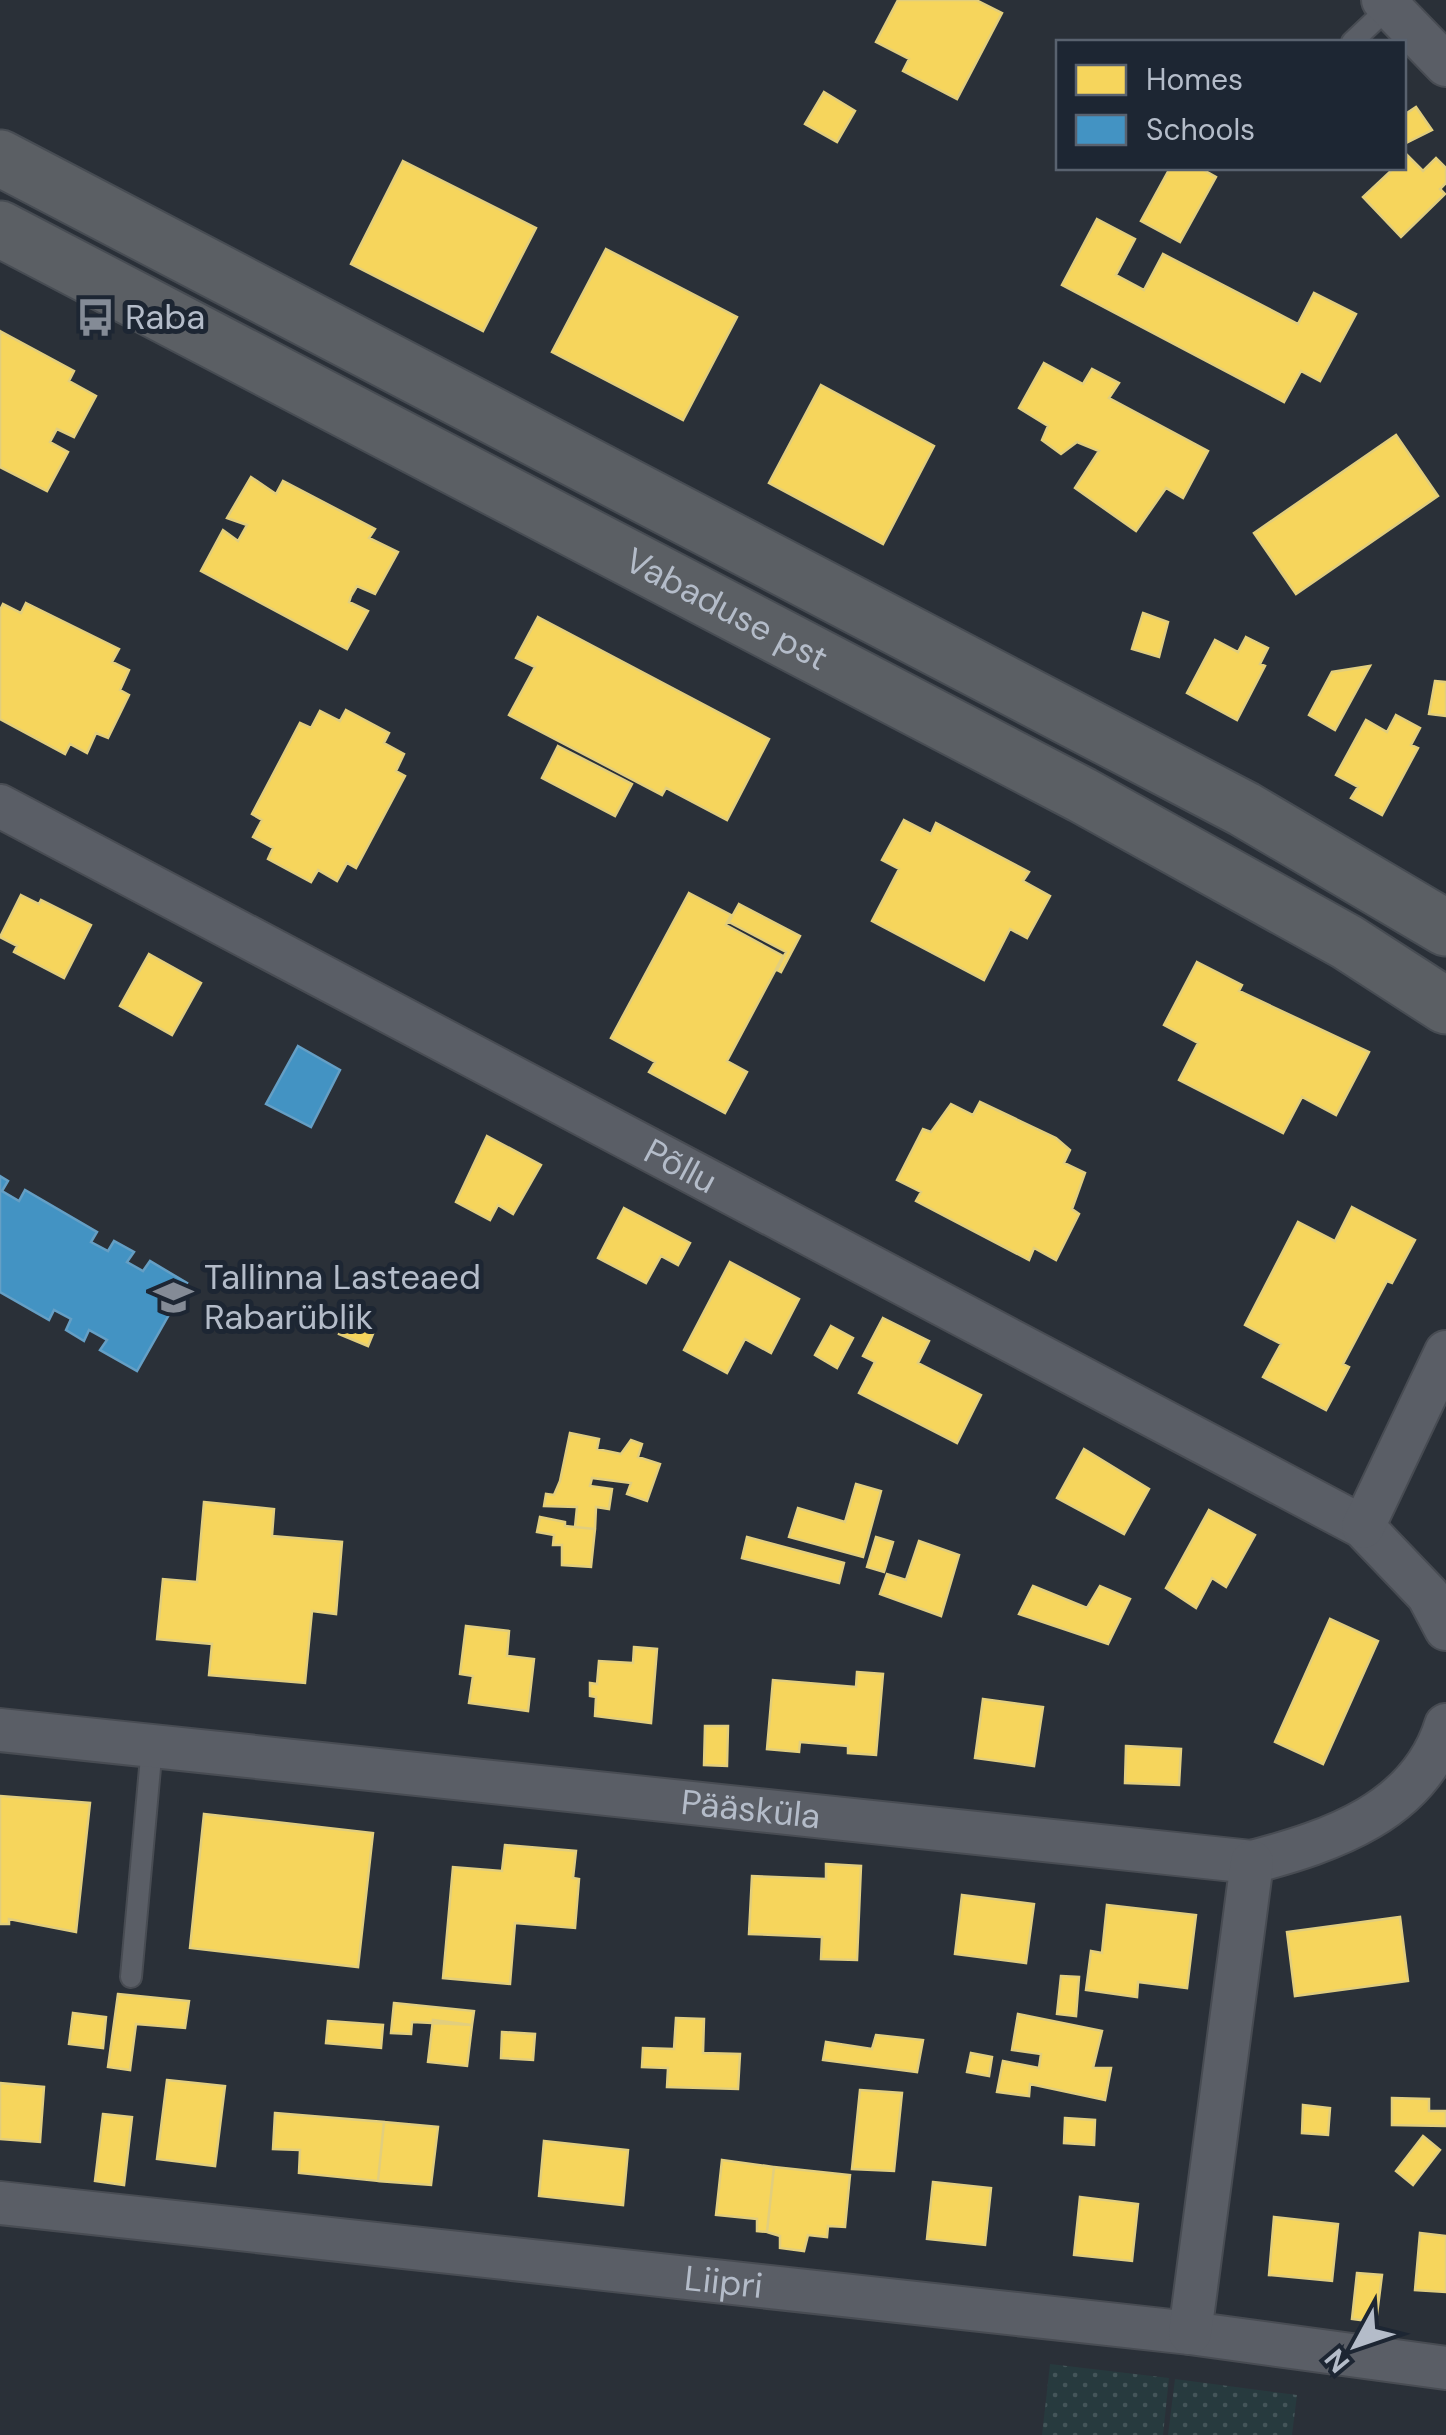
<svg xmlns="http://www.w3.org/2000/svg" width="1446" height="2435" viewBox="0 0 1446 2435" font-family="'DM Sans',sans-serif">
  <defs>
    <pattern id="park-dots" width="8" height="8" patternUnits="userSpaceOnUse" patternTransform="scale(2.5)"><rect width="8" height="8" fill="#273a3e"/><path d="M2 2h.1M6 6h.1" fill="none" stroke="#445559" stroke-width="1.8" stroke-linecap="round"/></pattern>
  </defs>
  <rect width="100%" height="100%" fill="#2a3038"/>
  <path fill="url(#park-dots)" d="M1050 2364 1169 2378 1163 2435H1042Z
    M1175 2379 1297 2395 1292 2435H1168Z"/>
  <path fill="#f6d55c" stroke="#e2ce7d" stroke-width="2.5" d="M898 0H976L1002 13 957 99 903 71 909 59 876 42Z
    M824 92 855 111 837 142 805 124Z
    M1416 107 1432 130 1404 144V115Z
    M1407 155 1423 171 1436 158 1446 168V183L1440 189 1445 194 1401 237 1363 197 1394 168H1404Z
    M403 161 536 228 483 331 351 264Z
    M1170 168H1200L1216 177 1180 242 1141 221Z
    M1097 219 1135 239 1116 275 1144 290 1163 254 1298 324 1314 293 1356 314 1320 381 1301 371 1284 402 1062 285Z
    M606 249 737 317 683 420 552 352Z
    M0 331 74 371 69 381 96 396 74 437 57 429 50 442 68 452 47 491 0 467Z
    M1044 363 1083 384 1092 369 1119 383 1109 398 1208 451 1183 498 1166 488 1136 531 1075 488 1099 451 1077 442 1061 454 1042 440 1048 426 1019 408Z
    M821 385 934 446 883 544 769 483Z
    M1396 435 1438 496 1296 594 1254 533Z
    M251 477 276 494 283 481 375 529 369 538 398 552 375 594 357 586 351 596 349 602 368 611 347 649 201 571 223 530 238 541 247 525 227 518Z
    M26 603 119 649 112 662 129 670 120 690 129 695 108 738 96 733 87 753 70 744 65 754 0 719V610L3 604 21 613Z
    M1143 613 1168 622 1159 657 1132 649Z
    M538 617 769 739 727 820 666 788 662 795 509 715 535 667 516 658Z
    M1246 637 1268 648 1260 664 1265 666 1237 720 1187 693 1215 640 1238 652Z
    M1370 666 1335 730 1309 715 1332 672Z
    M1435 681 1446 682V716L1429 714Z
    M346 710 389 733 384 743 404 754 396 771 405 776 356 868 347 863 337 881 318 870 311 882 268 859 273 848 253 837 262 820 252 814 300 723 311 728 320 711 340 721Z
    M1396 715 1420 728 1411 745 1418 748 1382 815 1351 798 1358 787 1336 775 1366 720 1387 732Z
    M558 746 632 784 615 816 542 778Z
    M904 820 931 834 936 823 1029 872 1023 881 1050 896 1027 938 1010 929 984 980 872 921 899 869 882 860Z
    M689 893 731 915 726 925 783 956 727 1061 747 1072 725 1113 649 1072 655 1062 611 1038Z
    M21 895 39 904 41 900 91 925 64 978 14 952 17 946 0 937Z
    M739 904 800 936 781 972 777 970 786 952 729 922Z
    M149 954 201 983 172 1035 120 1006Z
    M1197 962 1242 985 1239 991 1369 1052 1336 1115 1302 1097 1283 1133 1179 1080 1198 1043 1164 1025Z
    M980 1102 1056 1138 1070 1150 1064 1163 1085 1173 1072 1209 1079 1214 1056 1260 1034 1248 1029 1260 916 1201 921 1192 897 1180 923 1129 931 1132 951 1104 973 1115Z
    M487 1136 541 1165 513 1214 498 1205 490 1220 456 1202Z
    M1352 1207 1415 1240 1392 1283 1387 1281 1343 1364 1349 1367 1326 1410 1263 1377 1281 1344 1245 1325 1298 1222 1335 1241Z
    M624 1208 690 1243 678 1265 661 1256 646 1283 598 1258Z
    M730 1262 799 1299 771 1353 745 1339 727 1373 684 1350Z
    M346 1317 375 1329 368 1346 339 1334Z
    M883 1318 929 1341 918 1363 981 1395 957 1443 859 1393 875 1362 863 1356Z
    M831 1326 853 1338 837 1368 815 1355Z
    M570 1433 599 1439 597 1449 621 1454 631 1440 642 1444 638 1457 660 1464 647 1501 627 1494 631 1483 592 1478 590 1486 612 1489 609 1509 596 1507 595 1529 575 1527 577 1507 544 1506 546 1494 554 1495 560 1481Z
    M1084 1449 1149 1489 1124 1534 1057 1498Z
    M856 1484 881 1491 863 1557 789 1537 798 1508 845 1522Z
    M204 1502 274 1509 272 1536 342 1542 336 1614 312 1611 305 1683 209 1675 212 1644 157 1639 163 1579 197 1582Z
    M1209 1510 1255 1535 1226 1587 1212 1578 1196 1608 1166 1588Z
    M540 1517 565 1522V1526L595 1529 591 1567 562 1565V1545H553L554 1535 537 1532Z
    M747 1537 844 1563 839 1583 742 1558Z
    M876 1537 893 1542 884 1572 867 1567Z
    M919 1541 959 1555 941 1616 880 1594 887 1574 906 1580Z
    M1033 1586 1087 1608 1100 1586 1130 1599 1108 1644 1019 1614Z
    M1330 1619 1378 1641 1323 1764 1275 1742Z
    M466 1626 509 1631 507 1656 534 1659 528 1711 469 1703 473 1676 460 1674Z
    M634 1647 657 1649 651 1723 595 1716 596 1697 590 1696V1683L597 1684 599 1661 633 1663Z
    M857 1672 883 1674 876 1755 848 1753V1746L800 1742 799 1752 767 1749 773 1680 856 1687Z
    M983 1699 1043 1707 1034 1766 975 1758Z
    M705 1726H728L727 1766 704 1765Z
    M1126 1746 1181 1749 1179 1785 1125 1783Z
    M0 1796 90 1803 76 1932 9 1919V1924H0Z
    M204 1814 373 1833 358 1967 190 1948Z
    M505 1845 576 1851 573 1878 579 1879 575 1928 515 1923 510 1984 443 1978 453 1867 502 1871Z
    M826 1864 861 1866 857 1960 821 1959 822 1937 749 1934 752 1876 826 1879Z
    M962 1895 1034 1904 1026 1963 955 1954Z
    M1107 1905 1196 1915 1187 1988 1138 1982 1137 1997 1086 1990 1091 1951 1102 1953Z
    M1400 1917 1408 1981 1295 1996 1287 1932Z
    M1061 1976 1079 1977 1076 2016 1057 2014Z
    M118 1994 189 2001 185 2028 136 2024 130 2070 108 2067Z
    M394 2003 474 2011 472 2025 412 2022 411 2034 391 2033Z
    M73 2013 106 2017 103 2048 69 2044Z
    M1018 2014 1102 2031 1093 2068H1111L1105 2100 1030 2084 1029 2096 997 2092 1003 2061 1039 2068 1041 2054 1012 2050Z
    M676 2018 704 2019 703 2053 740 2054 738 2089 667 2087 668 2068 642 2067 643 2048 674 2049Z
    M433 2020 472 2025 467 2066 428 2062Z
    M328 2021 383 2025 381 2048 326 2043Z
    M502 2032 535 2034 533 2060 501 2058Z
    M876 2035 923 2040 917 2072 823 2060 826 2042 872 2049Z
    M971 2053 992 2057 989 2076 967 2072Z
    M167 2080 225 2086 215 2166 157 2159Z
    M0 2083 44 2087 40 2142 0 2139Z
    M860 2090 902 2093 894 2171 852 2169Z
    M1392 2098 1429 2099V2111H1446V2126L1392 2125Z
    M1303 2105 1330 2108 1328 2135 1302 2133Z
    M275 2113 384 2122 378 2181 299 2173 300 2150 273 2149Z
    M103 2114 132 2117 124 2185 95 2181Z
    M1065 2118 1095 2120 1094 2145 1064 2143Z
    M384 2122 438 2127 431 2185 378 2181Z
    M1423 2136 1440 2150 1413 2185 1396 2171Z
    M544 2141 628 2150 623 2205 539 2196Z
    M722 2160 774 2167 767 2232 757 2231V2219L716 2215Z
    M774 2167 850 2175 845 2227 828 2226 827 2237 808 2235 804 2251 780 2248V2236L767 2232Z
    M933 2182 991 2188 985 2245 927 2239Z
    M1080 2197 1138 2204 1132 2261 1074 2255Z
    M1274 2217 1338 2224 1332 2281 1269 2275Z
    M1420 2233 1446 2236V2292L1415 2290Z
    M1357 2273 1382 2275 1376 2322 1352 2319Z"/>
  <path fill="#4393c3" stroke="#659fc5" stroke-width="2.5" d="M298 1046 340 1070 311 1127 266 1104Z
    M0 1176 8 1181 2 1191 19 1201 25 1190 97 1232 91 1242 108 1251 114 1241 134 1252 127 1262 143 1271 150 1261 187 1283 137 1371 100 1350 107 1340 89 1330 84 1341 66 1330 71 1319 54 1310 49 1320 0 1292Z"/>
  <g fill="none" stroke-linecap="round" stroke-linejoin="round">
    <defs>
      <path id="service" d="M1352 42 1389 7
        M131 1977 152 1746"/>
      <g id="minor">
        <path d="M1383 0 1446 65"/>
        <path id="s1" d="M0 806 1363 1527 1428 1595 1446 1629"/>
        <path d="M1363 1527 1446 1352"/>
        <path id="s2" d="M0 1730 1252 1862C1331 1841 1419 1812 1446 1725"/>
        <path id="s3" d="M0 2203 1190 2333 1446 2368"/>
        <path d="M1190 2333 1252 1862"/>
      </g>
      <g id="trunk">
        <path d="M0 158 1244 809 1446 928"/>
        <path id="s4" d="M0 229 1082 795 1347 942 1446 1006"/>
      </g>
    </defs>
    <use href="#service" stroke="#484c53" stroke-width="24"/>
    <use href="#minor" stroke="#484c53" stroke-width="46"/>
    <use href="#trunk" stroke="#474c53" stroke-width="59"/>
    <use href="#service" stroke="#5a5e66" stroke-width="20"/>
    <use href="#minor" stroke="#5a5e66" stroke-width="42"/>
    <use href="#trunk" stroke="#5b5f64" stroke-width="55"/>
  </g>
  <defs>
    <symbol id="bus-bare" viewBox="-9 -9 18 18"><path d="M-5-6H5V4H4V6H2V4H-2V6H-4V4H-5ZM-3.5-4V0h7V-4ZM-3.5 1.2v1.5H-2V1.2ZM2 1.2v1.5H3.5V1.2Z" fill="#848b96" stroke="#1d2633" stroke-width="2.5" paint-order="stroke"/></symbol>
    <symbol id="school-bare" viewBox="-9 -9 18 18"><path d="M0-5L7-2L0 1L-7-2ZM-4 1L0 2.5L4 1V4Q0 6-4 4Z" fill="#848b96" stroke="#1d2633" stroke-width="2.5" paint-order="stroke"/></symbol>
  </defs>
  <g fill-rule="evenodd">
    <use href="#bus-bare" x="68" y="290" width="55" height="55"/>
    <use href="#school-bare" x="146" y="1270" width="55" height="55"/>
  </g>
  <g text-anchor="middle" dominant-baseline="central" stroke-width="10" stroke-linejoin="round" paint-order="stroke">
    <g font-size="35" fill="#b4bcc9" stroke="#1d2633" text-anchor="start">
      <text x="125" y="317">Raba</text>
      <text x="204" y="1277">Tallinna Lasteaed<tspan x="204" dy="40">Rabarüblik</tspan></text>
    </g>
    <g font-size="35" fill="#b4bcc9" stroke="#1d2633">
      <text stroke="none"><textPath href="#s4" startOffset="820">Vabaduse pst</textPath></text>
      <text stroke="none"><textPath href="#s1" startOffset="770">Põllu</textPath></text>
      <text stroke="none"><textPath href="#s2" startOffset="755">Pääsküla</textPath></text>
      <text stroke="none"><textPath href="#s3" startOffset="728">Liipri</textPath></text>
    </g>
  </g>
  <rect x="1056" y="40" width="350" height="130" fill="#1d2633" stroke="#59626f" stroke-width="2.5"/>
  <rect x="1076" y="65" width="50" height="30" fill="#f6d55c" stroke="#59626f" stroke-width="2.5"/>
  <text x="1146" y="90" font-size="30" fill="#b4bcc9">Homes</text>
  <rect x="1076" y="115" width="50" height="30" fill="#4393c3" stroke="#59626f" stroke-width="2.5"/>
  <text x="1146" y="140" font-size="30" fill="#b4bcc9">Schools</text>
  <g transform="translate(1356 2345) rotate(230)" stroke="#1d2633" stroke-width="8" paint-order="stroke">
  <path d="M0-8L18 38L0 25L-18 38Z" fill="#b4bcc9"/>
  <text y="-15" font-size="28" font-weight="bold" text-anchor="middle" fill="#b4bcc9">N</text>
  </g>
</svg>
